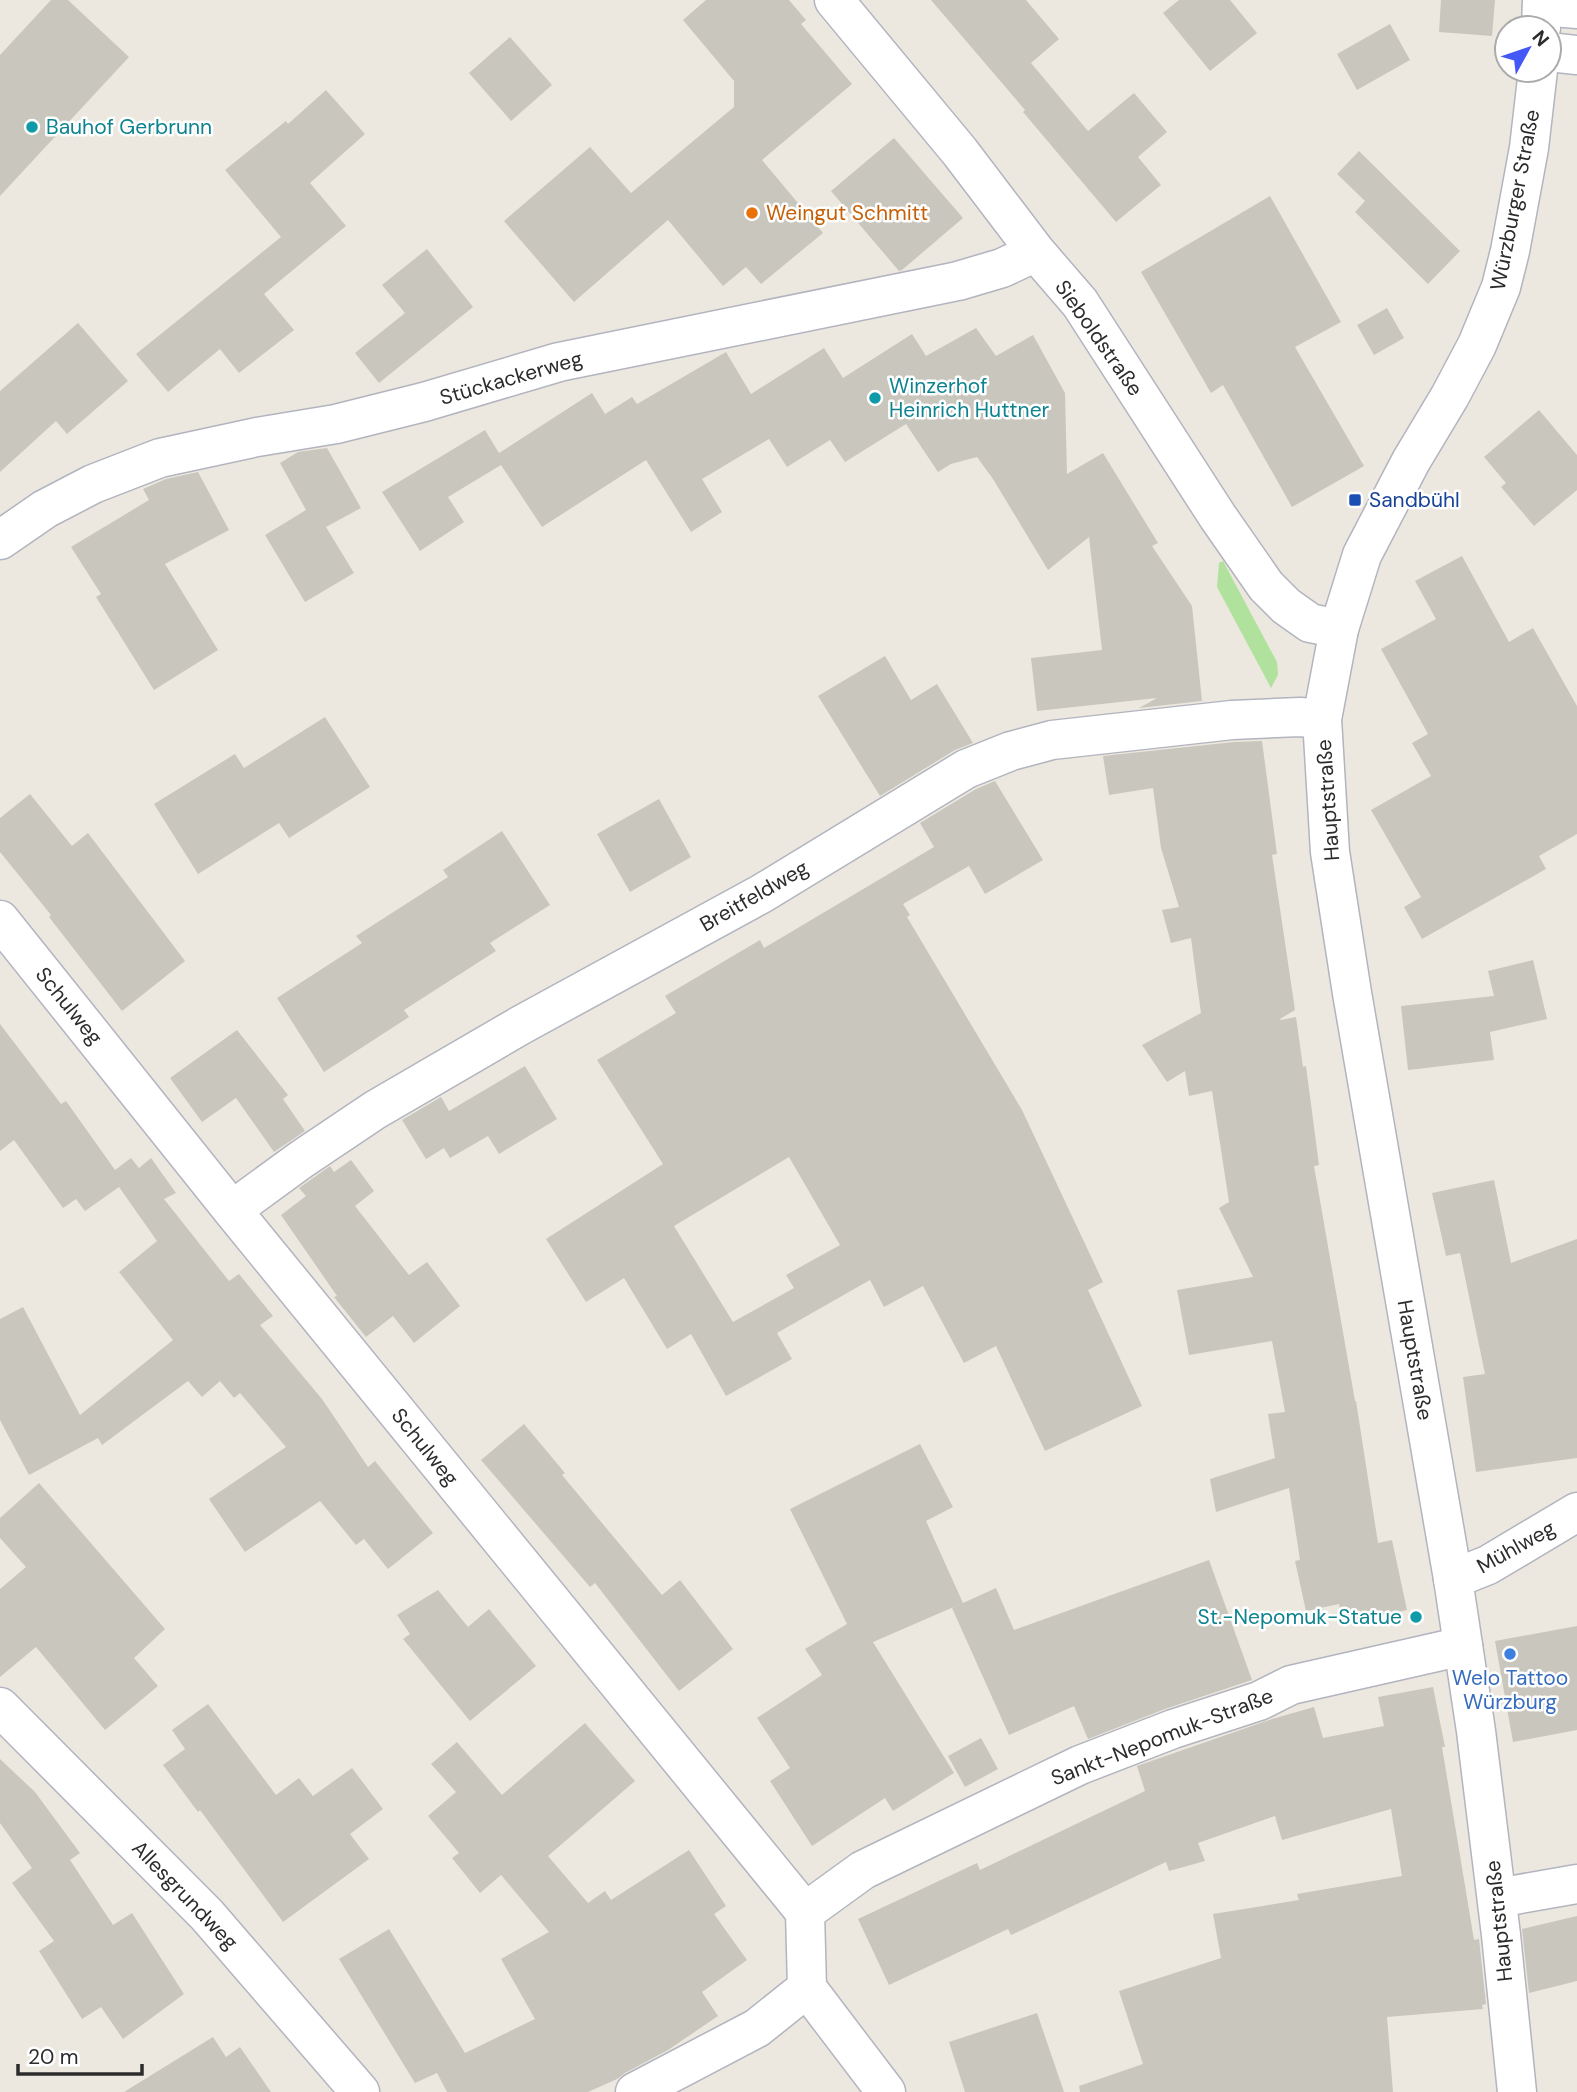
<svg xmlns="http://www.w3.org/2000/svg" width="1577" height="2092" viewBox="0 0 1577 2092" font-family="'DM Sans',sans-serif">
  <rect width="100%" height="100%" fill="#ede8df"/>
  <path fill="#b0e29d" d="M1223 561 1277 662 1278 675 1271 688 1217 587 1219 563Z"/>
  <path fill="#c9c6bd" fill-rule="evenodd" d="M51 0H68L129 57 0 196V55Z
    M706 0H789L806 20 801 24 852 84 762 160 823 233 761 284 746 267 723 286 668 220 574 302 504 221 590 147 631 193 734 107V81L683 20Z
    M931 0H1026L1059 39 1031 63 1088 131 1134 93 1167 132 1138 157 1161 185 1116 222 1023 112 1025 110Z
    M1179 0H1230L1257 33 1210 71 1163 13Z
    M1441 0H1495L1492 36 1439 32Z
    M1390 24 1410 60 1357 90 1337 54Z
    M510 37 552 85 511 121 469 73Z
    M326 90 365 134 310 183 346 226 264 294 294 330 239 373 220 349 168 392 136 354 281 237 225 170 286 121 288 124Z
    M894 138 963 218 902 270 899 271 831 191Z
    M1359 151 1460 251 1428 284 1355 212 1365 201 1337 174Z
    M1270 196 1341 322 1295 347 1364 466 1292 507 1223 385 1211 393 1141 272Z
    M427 249 473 307 379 383 355 353 405 313 382 285Z
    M1387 308 1404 338 1374 355 1357 325Z
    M78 323 128 381 67 434 56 421 0 472V391Z
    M976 328 996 356 1033 335 1065 393 1067 474 1103 453 1158 543 1152 546 1192 606 1202 701 1139 708 1157 698 1037 711 1031 658 1102 650 1089 537 1048 570 993 479 977 457 951 464 938 472 906 424 845 462 830 440 787 467 769 439 702 479 722 512 691 532 646 460 542 527 501 465 448 497 464 522 420 551 382 492 485 430 499 453 592 393 605 414 632 397 637 404 726 352 751 394 824 348 843 378 912 334 926 356Z
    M1539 410 1577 455V490L1534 526 1501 487 1506 483 1484 457Z
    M327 448 361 508 326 527 354 573 305 602 265 535 306 510 280 463 298 452Z
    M198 472 229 530 165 564 218 650 154 690 96 597 101 594 71 547 149 500 143 489 166 479Z
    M1462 556 1509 642 1533 628 1577 706V834L1539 856 1546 869 1422 939 1404 907 1421 897 1371 810 1431 776 1412 743 1428 734 1381 649 1436 619 1415 581Z
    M885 656 911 700 937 684 973 743 955 750 880 796 818 696Z
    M325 717 370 787 289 838 279 823 198 874 154 804 235 754 244 768Z
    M1262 741 1277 854 1272 855 1295 1010 1280 1019 1281 1020 1296 1017 1303 1067 1306 1066 1319 1165 1314 1166 1355 1401H1356L1378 1543 1392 1540 1407 1610 1344 1624 1339 1604 1306 1611 1295 1561 1300 1560 1289 1488 1216 1512 1210 1479 1275 1458 1268 1414 1285 1412 1272 1341 1189 1355 1177 1290 1253 1277 1219 1208 1229 1202 1212 1091 1189 1096 1185 1071 1167 1082 1142 1045 1201 1013 1197 984 1191 938 1171 943 1162 910 1179 907 1161 848 1153 788 1109 795 1103 756 1234 742Z
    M995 781 1043 860 985 894 969 866 903 904 910 915 907 917 1022 1110 1103 1282 1088 1290 1142 1406 1045 1451 996 1346 964 1363 923 1286 884 1307 870 1280 777 1333 792 1359 726 1396 691 1334 667 1349 624 1278 586 1302 546 1239 663 1164 597 1060 676 1013 665 996 760 940 764 948 934 847 920 823 976 789ZM789 1157 840 1245 786 1275 794 1288 733 1322 674 1226Z
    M30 794 72 846 88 833 185 961 122 1011 49 917 51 915 0 852V818Z
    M659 799 691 857 630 892 597 834Z
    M502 831 550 905 490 943 496 951 404 1010 409 1017 324 1072 277 998 362 943 356 936 448 877 443 870Z
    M1533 960 1547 1019 1490 1032 1494 1060 1408 1070 1401 1006 1494 996 1488 971Z
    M0 1024 61 1104 66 1101 115 1170 131 1158 139 1168 151 1158 176 1193 164 1199 229 1281 239 1274 273 1316 260 1325 322 1399 368 1467 375 1461 433 1533 388 1569 364 1539 356 1545 320 1501 245 1552 209 1499 286 1447 240 1393 234 1398 220 1381 202 1397 188 1381 102 1445 98 1438 29 1475 0 1420V1319L23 1307 80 1415 173 1340 119 1272 157 1241 119 1187 85 1211 76 1199 63 1208 14 1140 0 1151Z
    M237 1030 288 1095 283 1099 305 1131 274 1152 236 1098 202 1122 170 1078Z
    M525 1066 557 1119 499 1154 488 1136 450 1158 444 1148 426 1159 402 1120 441 1097 449 1111Z
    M351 1160 374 1191 355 1206 409 1275 427 1262 460 1306 414 1343 393 1316 366 1337 334 1297 337 1296 281 1215 306 1196 299 1188 330 1166 334 1172Z
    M1494 1180 1511 1263 1577 1239V1458L1476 1472 1463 1377 1485 1374 1460 1253 1446 1256 1432 1193Z
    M524 1424 565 1473 562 1475 662 1595 680 1580 733 1649 679 1691 595 1583 590 1587 481 1460Z
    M920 1444 953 1507 926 1521 963 1603 873 1642 954 1773 893 1811 885 1798 812 1846 770 1781 790 1768 757 1718 822 1675 805 1649 847 1624 790 1509Z
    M39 1483 165 1629 134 1658 158 1686 105 1730 36 1647 0 1677V1589L26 1567 0 1538V1518Z
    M1209 1560 1252 1680 1165 1709 1088 1739 1074 1706 1009 1735 952 1608 996 1588 1014 1630Z
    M438 1590 468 1627 489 1609 536 1666 470 1721 403 1639 410 1634 397 1615Z
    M1577 1626V1730L1513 1742 1495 1641Z
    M1433 1687 1445 1747H1442L1474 1940 1479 1939 1486 2004 1482 2005 1483 2009 1387 2017 1393 2092H1080L1079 2086 1143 2064 1119 1991 1221 1958 1213 1914 1299 1900 1297 1894 1402 1876 1391 1809 1282 1840 1275 1816 1198 1843 1205 1861 1169 1871 1166 1862 1011 1935 1008 1929 889 1985 858 1919 977 1863 980 1870 1145 1791 1137 1766 1272 1719 1314 1707 1323 1738 1384 1726 1378 1697Z
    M208 1704 276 1795 299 1778 313 1796 352 1768 383 1809 350 1834 369 1859 283 1922 200 1810 198 1812 163 1765 185 1749 172 1730Z
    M585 1723 635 1781 548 1856 588 1903 605 1891 611 1900 689 1850 726 1906 714 1914 747 1960 702 1992 718 2016 668 2050 625 2073 617 2079 588 2092H447L437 2073 415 2083 339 1959 389 1929 465 2053 535 2019 501 1959 549 1932 501 1875 480 1893 452 1858 459 1853 428 1816 456 1792 431 1764 457 1742 502 1795Z
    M981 1738 998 1769 965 1787 948 1756Z
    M0 1759 35 1792 80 1853 70 1860 113 1925 132 1913 184 1994 123 2039 101 2007 82 2019 39 1951 54 1941 12 1883 32 1868 0 1823Z
    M1577 1916V1981L1529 1993 1522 1929Z
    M1037 2013 1064 2092H965L949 2042Z
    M213 2037 226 2057 240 2047 271 2092H124Z"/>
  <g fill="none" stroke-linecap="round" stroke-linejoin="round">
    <defs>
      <path id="minor" d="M834 0 960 152 1036 252 1080 303 1218 517 1266 586 1286 606 1310 623 1339 629
        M1542 6 1577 9
        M1549 52 1577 55
        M0 540 45 509 93 484 160 458 257 437 336 424 424 402 559 362 958 281 1002 268 1036 252
        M0 920 232 1210 805 1912 807 1988 757 2028 635 2092
        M232 1210 302 1159 375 1110 521 1025 761 894 966 769 1011 751 1052 740 1232 720 1300 717 1322 719
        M1453 1579 1488 1565 1577 1512
        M0 1707 207 1915 360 2092
        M1497 1898 1577 1884
        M805 1912 863 1870 1080 1765 1173 1729 1259 1701 1291 1685 1463 1646
        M807 1988 886 2092"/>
      <path id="tertiary" d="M1541 28 1542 0
        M1517 2092 1501 1935 1476 1731 1453 1579 1352 993 1330 852 1322 719 1339 629 1362 555 1411 461 1450 396 1477 345 1501 287 1510 251 1529 148 1538 70"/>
    </defs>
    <use href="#minor" stroke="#b2b4bf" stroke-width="41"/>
    <use href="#tertiary" stroke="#b2b4bf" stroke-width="41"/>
    <use href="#minor" stroke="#fff" stroke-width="38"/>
    <use href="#tertiary" stroke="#fff" stroke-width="38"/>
  </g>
  <g fill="#0f9aa8" stroke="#fff" stroke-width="2.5">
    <circle cx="32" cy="127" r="7"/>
    <circle cx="875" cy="398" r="7"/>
    <circle cx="1416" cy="1617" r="7"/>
  </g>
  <circle fill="#e8710a" stroke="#fff" stroke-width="2.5" cx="752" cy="213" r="7"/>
  <rect fill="#1a4fb4" stroke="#fff" stroke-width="2.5" x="1348" y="493" width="14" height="14" rx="3.5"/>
  <circle fill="#3f7fe0" stroke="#fff" stroke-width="2.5" cx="1510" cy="1654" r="7"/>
  <g text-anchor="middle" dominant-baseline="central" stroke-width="5" stroke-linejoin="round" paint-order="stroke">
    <g font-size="21" fill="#0d838f" stroke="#fff" text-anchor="start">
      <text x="46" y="127">Bauhof Gerbrunn</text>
      <text x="889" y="386">Winzerhof<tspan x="889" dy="24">Heinrich Huttner</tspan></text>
      <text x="1402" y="1617" text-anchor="end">St.-Nepomuk-Statue</text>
    </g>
    <g font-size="21" fill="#2c2c2c" stroke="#fff">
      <text transform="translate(1515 200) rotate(-79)">Würzburger Straße</text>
      <text transform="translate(1099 338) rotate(55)">Sieboldstraße</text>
      <text transform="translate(511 378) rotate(-16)">Stückackerweg</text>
      <text transform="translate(1328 800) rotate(-94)">Hauptstraße</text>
      <text transform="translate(754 896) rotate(-30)">Breitfeldweg</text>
      <text transform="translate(69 1006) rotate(51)">Schulweg</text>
      <text transform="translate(1415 1360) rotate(80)">Hauptstraße</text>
      <text transform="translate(425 1447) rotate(51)">Schulweg</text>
      <text transform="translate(1516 1547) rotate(-29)">Mühlweg</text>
      <text transform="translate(1162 1737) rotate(-21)">Sankt-Nepomuk-Straße</text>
      <text transform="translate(185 1895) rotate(46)">Allesgrundweg</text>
      <text transform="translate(1499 1921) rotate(-96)">Hauptstraße</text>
    </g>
    <g font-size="21" fill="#c56008" stroke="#fff" text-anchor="start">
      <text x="766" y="213">Weingut Schmitt</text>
    </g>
    <g font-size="21" fill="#164399" stroke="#fff" text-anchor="start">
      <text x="1369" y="500">Sandbühl</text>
    </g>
    <g font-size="21" fill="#366cbe" stroke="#fff">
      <text x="1510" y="1678">Welo Tattoo<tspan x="1510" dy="24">Würzburg</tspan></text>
    </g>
  </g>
  <g transform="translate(1528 49) rotate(50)"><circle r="33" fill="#ffffff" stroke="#ababab" stroke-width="2"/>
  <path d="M0-5L12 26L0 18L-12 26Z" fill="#4458f6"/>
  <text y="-10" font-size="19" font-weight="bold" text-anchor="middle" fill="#2c2c2c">N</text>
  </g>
  <path d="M18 2064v10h124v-10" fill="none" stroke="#2c2c2c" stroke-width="3.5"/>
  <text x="28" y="2064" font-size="21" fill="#2c2c2c" stroke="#ffffff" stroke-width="5" paint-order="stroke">20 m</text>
</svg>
